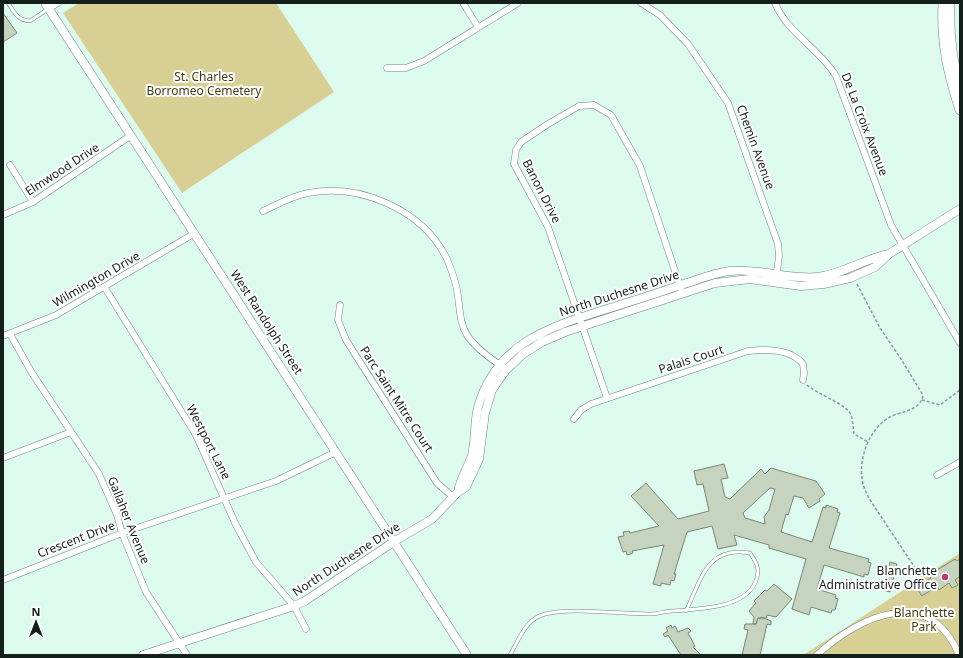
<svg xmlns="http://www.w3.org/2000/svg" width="963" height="658" viewBox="0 0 963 658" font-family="'Noto Sans',sans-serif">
  <rect width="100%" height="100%" fill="#ddfaef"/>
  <path fill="#d8cf94" d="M79 3H276L334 92 182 193 63 13Z
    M960 553V655H803L819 645Z"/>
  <path fill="#c6d4bf" stroke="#7a8774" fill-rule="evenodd" d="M3 13 17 33 3 42Z
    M724 464 728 478 721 479 725 497 730 499 761 469 765 474 771 468 816 481 825 494 819 499 820 501 809 508 803 498 794 496 788 515 786 514 781 532 812 542 823 507 826 508V505L838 509 837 512 840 513 829 548 869 559 868 562 871 563 868 575 864 574V577L824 565 817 589 836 595 835 598 838 599 835 610H832L831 613 811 607 809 615 792 609 806 559 769 548V545L734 535 737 545 718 549 712 526 687 532 674 574H676L674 581 671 580 670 585 661 583V586L653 584 664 545 632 551 633 553 627 555 626 551 623 552 618 537 624 536 623 532 629 531 630 533 659 526 631 496 646 483 678 519 709 511 703 484 697 485 694 471ZM770 488 775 489 769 510 764 517 765 524 745 518 743 513Z
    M955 559 957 561 960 559V576L955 580 958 585 952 588 949 583 939 590 937 586 922 596 916 587 931 578 929 575Z
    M890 562 897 564 890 592 883 590Z
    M774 584 792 599 776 617 767 615 766 618H758L756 624H753L754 617 749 611 756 603 754 601 765 590 767 591Z
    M761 617 771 621V625L767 624 760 655H742L748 630 744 629 745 624H756L758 618 760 619Z
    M671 625 672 628 675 626 678 632 688 628 691 631 688 633 695 646 693 647 701 655H681L668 635 665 637 663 634 668 631 666 628Z"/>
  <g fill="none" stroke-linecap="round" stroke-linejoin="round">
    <defs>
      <path id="service" d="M8 3C15 13 17 20 30 21L48 9
        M510 655C519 640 525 619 545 614 571 607 619 614 648 614 656 615 664 611 672 611 697 609 743 609 755 583 761 571 757 563 750 553 707 545 701 580 686 611"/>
      <path id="minor" d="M463 3 478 27
        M641 3 660 15 688 44 728 103 778 244 779 256 776 279
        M775 3C787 33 820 49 836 76L891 225 960 343
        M48 9 58 3
        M387 68H406L424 61 518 3
        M10 165 33 202
        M263 211C278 204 292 196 308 193 361 183 423 210 447 259 452 271 457 284 458 297 460 310 460 324 467 335 475 348 491 359 503 367
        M3 215 33 202 130 136
        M105 288 196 435 235 523 256 562 294 606 306 629
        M340 305 338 320 346 340 437 483 453 497
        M10 334 32 373 99 474 117 515 122 533 146 592 187 655
        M3 336 56 315 195 233
        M607 398 548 227 514 164 516 150 521 142 548 124 579 106 594 105 611 115 640 166 681 289
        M574 419 581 410 591 404 748 351C765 349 791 349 803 364L804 373 803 380
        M3 458 71 432
        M937 475 960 462
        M3 580 122 533 276 481 336 452
        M817 655C860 615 930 584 959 655"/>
      <path id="tertiary" d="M45 3 467 655
        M458 492C460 479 468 468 472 455 476 439 474 423 478 407 499 334 566 323 629 302 646 297 663 291 681 285 697 280 713 273 730 271 759 268 788 280 817 277 844 274 863 259 889 254
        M143 655 294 606 305 601 395 541 432 519 458 492 466 487 479 459 485 413 492 390 498 381 506 370 523 354 542 342 565 332 715 283 750 279 801 286 824 284 850 278 875 267 889 254 960 209"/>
      <path id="secondary" d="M943 3C941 43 948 73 960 110
        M950 3C949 31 951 59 960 86"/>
    </defs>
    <use href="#service" stroke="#6c867c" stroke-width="4"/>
    <use href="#minor" stroke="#6c867c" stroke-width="7"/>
    <use href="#tertiary" stroke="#6c867c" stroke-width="9"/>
    <use href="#secondary" stroke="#6c867c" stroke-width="10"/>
    <path stroke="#869b93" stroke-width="1.5" stroke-dasharray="3 2" stroke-linecap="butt" d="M857 284 880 328 901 359 923 395C921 411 901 411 890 417 868 429 856 463 864 487 868 499 877 510 884 521 897 541 910 560 923 580
      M807 385C817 394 848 405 851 415 853 421 853 428 854 434L868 442
      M922 400 940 405 960 390"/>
    <use href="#service" stroke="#fff" stroke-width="3"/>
    <use href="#minor" stroke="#fff" stroke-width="6"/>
    <use href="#tertiary" stroke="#fff" stroke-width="8"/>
    <use href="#secondary" stroke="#fff" stroke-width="9"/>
  </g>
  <circle fill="#bf3878" stroke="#fff" stroke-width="1.5" cx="945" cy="577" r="4"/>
  <g text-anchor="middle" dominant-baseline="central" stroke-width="4" stroke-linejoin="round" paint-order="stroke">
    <g font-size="12" fill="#423c12" stroke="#fff">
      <text x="204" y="76">St. Charles<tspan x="204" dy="14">Borromeo Cemetery</tspan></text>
      <text x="924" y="612">Blanchette<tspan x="924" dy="14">Park</tspan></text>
    </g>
    <g font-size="12" fill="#141e1a" stroke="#fff">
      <text transform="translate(865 124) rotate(69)">De La Croix Avenue</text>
      <text transform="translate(756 147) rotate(70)">Chemin Avenue</text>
      <text transform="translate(62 169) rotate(-33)">Elmwood Drive</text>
      <text transform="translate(542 191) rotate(63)">Banon Drive</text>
      <text transform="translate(96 279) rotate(-30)">Wilmington Drive</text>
      <text transform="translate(619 293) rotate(-18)">North Duchesne Drive</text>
      <text transform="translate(267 322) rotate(57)">West Randolph Street</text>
      <text transform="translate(691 359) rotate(-18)">Palais Court</text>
      <text transform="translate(397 399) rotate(57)">Parc Saint Mitre Court</text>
      <text transform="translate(209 442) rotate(63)">Westport Lane</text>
      <text transform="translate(129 520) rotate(68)">Gallaher Avenue</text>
      <text transform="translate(76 539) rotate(-21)">Crescent Drive</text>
      <text transform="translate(346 559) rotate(-33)">North Duchesne Drive</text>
    </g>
    <g font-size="12" fill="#141e1a" stroke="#fff" text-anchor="end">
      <text x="937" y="570">Blanchette<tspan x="937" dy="14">Administrative Office</tspan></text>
    </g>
  </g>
  <rect width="963" height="658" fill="none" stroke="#141e1a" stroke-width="8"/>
  <g transform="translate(36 622)" stroke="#ffffff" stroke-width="3" paint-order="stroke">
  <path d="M0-3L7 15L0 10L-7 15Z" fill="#141e1a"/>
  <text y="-6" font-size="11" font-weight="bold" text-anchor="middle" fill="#141e1a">N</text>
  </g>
</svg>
